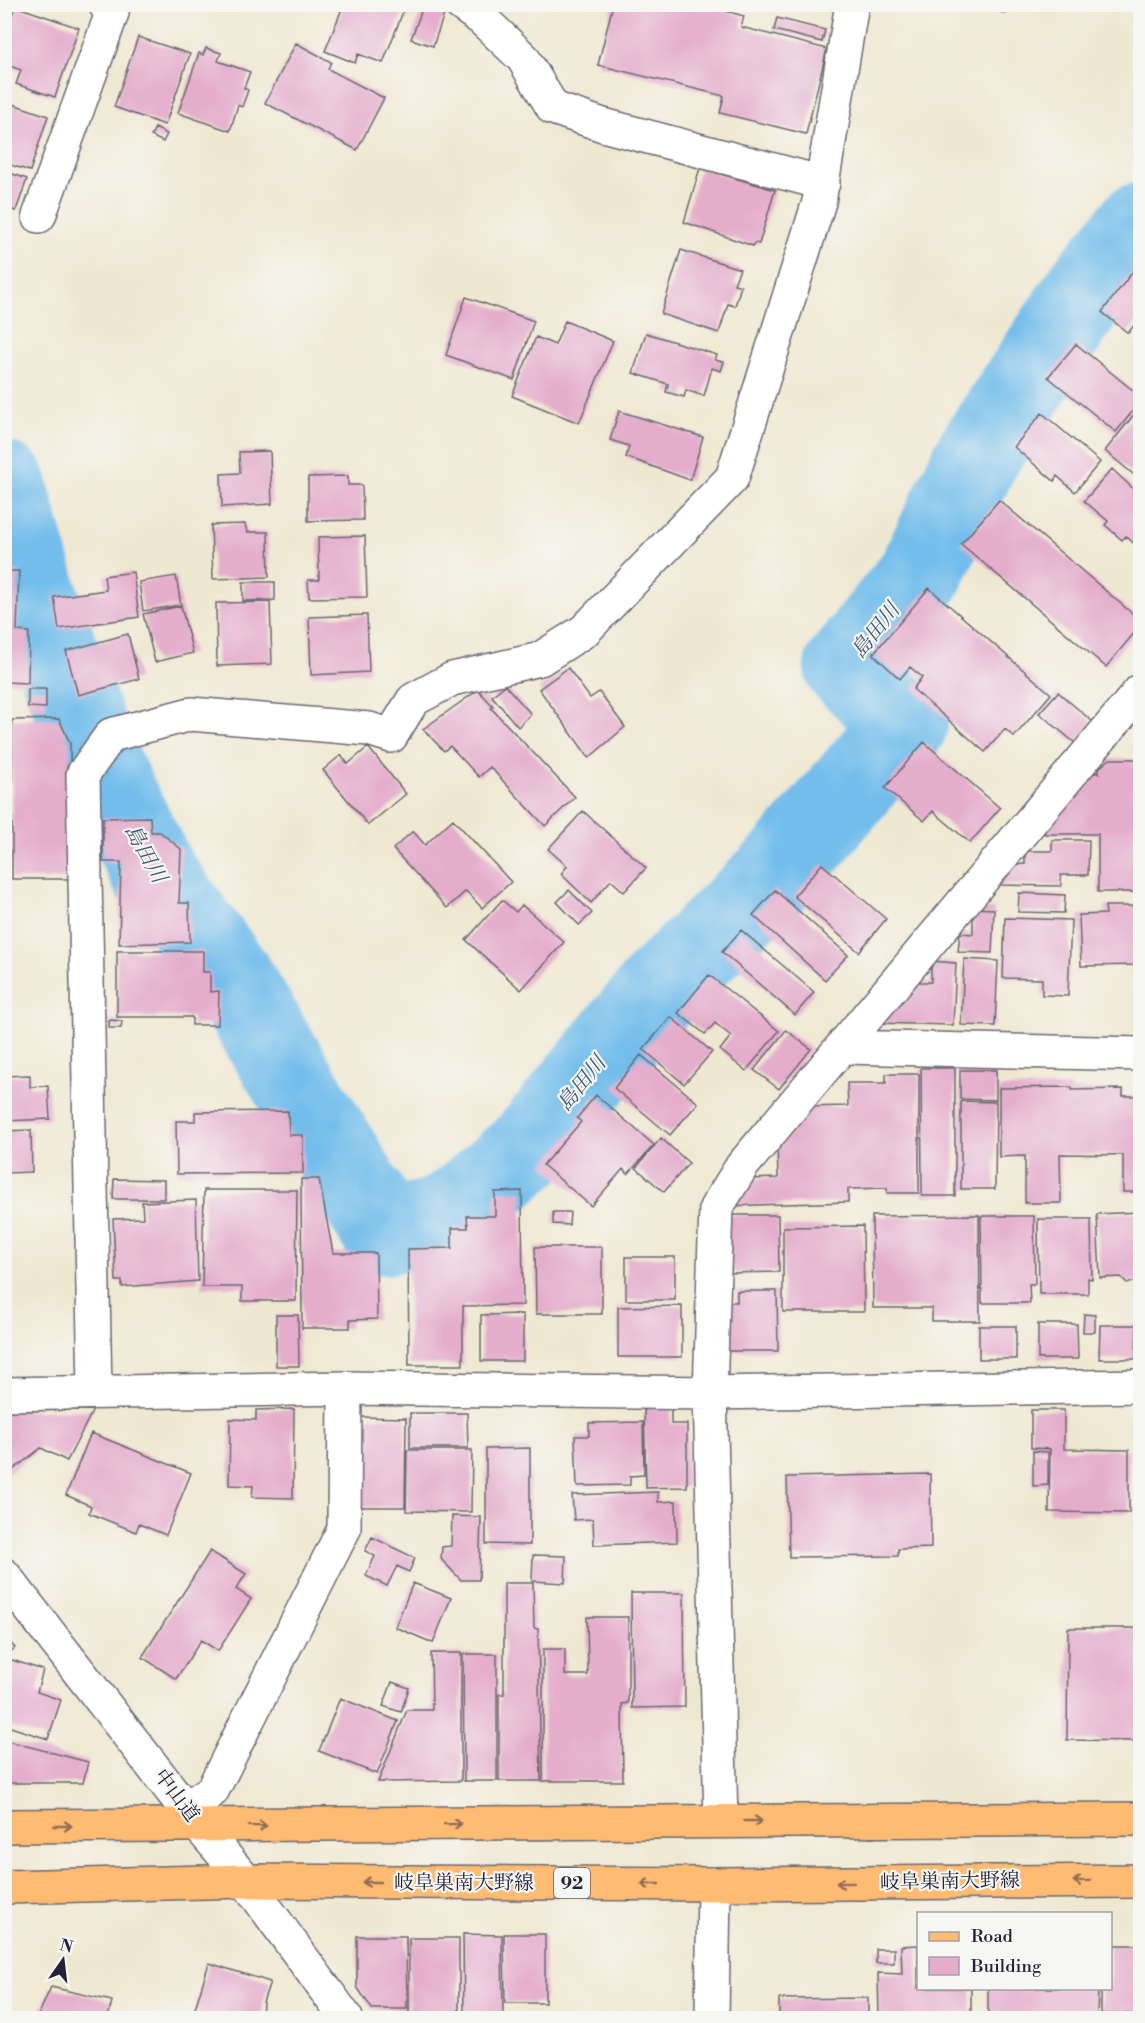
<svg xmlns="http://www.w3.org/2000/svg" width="1145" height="2023" viewBox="0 0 1145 2023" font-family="'Libre Bodoni','Noto Serif JP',serif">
  <rect width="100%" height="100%" fill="#f6f6f2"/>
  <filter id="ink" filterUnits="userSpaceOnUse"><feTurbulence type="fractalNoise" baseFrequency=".0167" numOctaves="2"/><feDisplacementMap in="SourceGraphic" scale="12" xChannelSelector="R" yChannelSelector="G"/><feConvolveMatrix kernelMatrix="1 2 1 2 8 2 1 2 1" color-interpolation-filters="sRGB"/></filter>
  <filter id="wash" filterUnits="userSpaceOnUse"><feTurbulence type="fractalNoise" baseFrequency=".008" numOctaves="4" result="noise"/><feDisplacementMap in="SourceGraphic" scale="24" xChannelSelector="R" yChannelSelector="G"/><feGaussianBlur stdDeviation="1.35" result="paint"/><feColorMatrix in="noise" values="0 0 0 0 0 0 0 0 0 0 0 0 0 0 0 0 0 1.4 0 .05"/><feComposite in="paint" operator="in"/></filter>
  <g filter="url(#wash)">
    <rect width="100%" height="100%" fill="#efe8d1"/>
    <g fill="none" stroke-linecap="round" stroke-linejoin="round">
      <path stroke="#72bdeb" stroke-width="86" d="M4 484 36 597 93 754 155 876 230 977 384 1232 440 1220 468 1201 530 1147 664 984 785 866 905 724 847 667 920 575 977 456 1090 286 1140 225"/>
    </g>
    <g id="blocks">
      <path fill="#e4adcc" d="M344 4H406L383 63 358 54 355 63 325 51Z
        M424 4 447 6 433 46 411 39Z
        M613 4H701L744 16 741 27 827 49 806 134 720 113 724 96 598 65Z
        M972 4H1007L1005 13Z
        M15 6 79 28 55 97 16 84 21 70 4 64V36Z
        M777 18 825 30 822 42 774 30Z
        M138 37 190 54 165 125 114 107Z
        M296 43 331 62 328 69 384 98 357 150 265 103Z
        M206 48 221 53 218 61 250 72 244 88 248 90 242 107 238 105 230 131 178 113 199 53 203 55Z
        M4 101 48 116 30 171 4 163Z
        M155 128 167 134 163 142 151 136Z
        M700 168 775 190 759 244 754 243 753 246 684 222Z
        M4 171 27 179 16 211 4 208Z
        M681 250 740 269 734 284 741 286 735 306 728 304 719 333 661 314Z
        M1140 262V318L1128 333 1102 312Z
        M466 297 534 321 514 380 446 355Z
        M565 321 613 341 579 423 512 396 536 337 555 345Z
        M646 333 717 355 715 360 724 362 721 371 712 368 704 396 686 390 684 397 666 392 668 384 633 373Z
        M1076 344 1140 396V402L1116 432 1048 377Z
        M1140 407V475L1138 478 1105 451Z
        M619 411 703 437 690 480 626 457 629 446 610 440Z
        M1042 413 1100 462 1075 492 1057 476 1054 481 1014 447Z
        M270 451 272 504 222 507 221 474 240 473 239 452Z
        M1112 469 1140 495V549L1126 536 1122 540 1105 525 1108 521 1084 501Z
        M348 476V485H362L363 520 308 521V477Z
        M999 500 1140 620V626L1106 667 961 544Z
        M245 524 247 532H268L269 577 213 579 211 525Z
        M365 536 367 597 309 598 308 580H319L318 537Z
        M4 571H19L17 631 29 632 28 683 4 682Z
        M133 572 139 617 59 629 54 597 106 590 104 576Z
        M176 576 181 605 143 611 139 582Z
        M243 582H275V600L243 601Z
        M929 588 1051 694 1014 737 1005 729 985 752 913 689 922 677 910 667 900 679 873 654Z
        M270 602 272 664 217 666 216 603Z
        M181 606 193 653 155 662 143 614Z
        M367 615 369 672 311 675 309 617Z
        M128 634 139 679 78 695 66 651Z
        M568 668 590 698 599 692 625 727 589 758 539 689Z
        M505 685 531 714 518 727 492 696Z
        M28 689H46V708L28 707Z
        M478 690 493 706 491 708 575 797 545 826 490 767 479 777 450 746 444 751 423 729Z
        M1058 692 1093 722 1075 743 1039 713Z
        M59 719 70 743 71 879H12V720Z
        M924 742 1000 808 970 843 933 811 924 821 885 788Z
        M368 747 406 794 368 825 323 770 341 755 348 764Z
        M1110 759H1137V892H1098V834H1045L1043 824 1086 773H1099V768Z
        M583 811 646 868 624 892 611 880 591 903 561 874 567 866 548 849Z
        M150 817 151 832H160L181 849 179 903H189L190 942 119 944 121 862H103V818Z
        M453 819 511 882 482 908 466 891 447 908 393 849 413 831 425 845Z
        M1052 840H1089L1088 875H1061V886L1000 885 1013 865 1025 864V851H1052Z
        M822 864 886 919 859 952 794 896Z
        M569 890 592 913 579 925 557 902Z
        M775 890 848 955 825 980 753 915Z
        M1019 893 1065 895 1064 913 1018 912Z
        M502 900 516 912 522 905 564 942 521 990 466 940Z
        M1105 906H1140V965L1081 966 1079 915 1106 914Z
        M973 908 994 909 992 953 958 952 960 933 973 934Z
        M1005 918 1071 920 1068 996 1042 995V979L1003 978Z
        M741 930 814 992 795 1015 722 952Z
        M117 951H203V972H210V992L219 991 218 1025H192V1017H117Z
        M964 959 998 961 995 1026 961 1025Z
        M931 961 956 963 953 1025 876 1023 910 982H931Z
        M709 975 779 1031 746 1071 720 1050 731 1036 715 1023 705 1034 678 1013Z
        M671 1017 712 1052 684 1084 643 1049Z
        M109 1020 122 1021 121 1028H109Z
        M786 1030 811 1049 779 1089 754 1070Z
        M641 1055 698 1103 670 1135 614 1088Z
        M921 1068H955V1196H922Z
        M960 1070H996V1100L960 1099Z
        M886 1074H919V1193H887V1188L848 1189V1202L728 1206 747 1179 778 1178 777 1140 804 1107 848 1106 847 1083H886Z
        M30 1075V1087L48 1086 50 1119 4 1121V1076Z
        M1072 1087V1090L1123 1089V1096H1140V1192H1123V1155L1060 1154 1061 1203H1025V1156L999 1157V1088Z
        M596 1095 654 1145 628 1174 623 1169 591 1206 543 1165 581 1122 577 1118Z
        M961 1101 996 1102 995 1189H961Z
        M288 1111 289 1135H303V1173L177 1174 176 1121H195V1112Z
        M31 1130 32 1172 4 1173V1131Z
        M661 1138 689 1163 664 1192 636 1168Z
        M114 1179 164 1180V1199H113Z
        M301 1179H319L333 1253H376L377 1319 350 1320V1328H302Z
        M204 1190H297L296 1301H242V1287H202Z
        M522 1191 523 1305 463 1306V1365H409L408 1249 452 1248V1228H468L467 1216H495V1192Z
        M196 1200 198 1281 122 1287V1281H116L113 1219 143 1218 142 1202Z
        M553 1212H570L569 1225 553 1224Z
        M1140 1212V1280L1127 1283 1121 1277 1100 1278 1097 1214Z
        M724 1215H778L779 1272 724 1273Z
        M979 1215 980 1321H932V1308H873L872 1216Z
        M981 1216H1034L1035 1284H1029L1030 1303H982Z
        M1038 1219H1091L1092 1279 1088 1278V1294H1039Z
        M863 1226 864 1312H783V1227Z
        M535 1247H602V1314H536Z
        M626 1257H675V1300H626Z
        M737 1291H777L778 1351H715V1302H737Z
        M682 1306V1357H618V1307Z
        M523 1314V1361H481V1315Z
        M1084 1314 1095 1315V1332H1083Z
        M276 1315H298L299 1366H276Z
        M1038 1324H1077L1078 1359H1038Z
        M1100 1325H1137L1136 1359H1099Z
        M979 1326H1016V1359H979Z
        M644 1406 671 1407V1424H687V1487L646 1488Z
        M294 1409 293 1498 252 1497 253 1486 229 1485 230 1419 256 1420V1410Z
        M93 1410 67 1461 41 1448 4 1477V1411Z
        M1031 1410H1064V1449L1129 1450V1513L1049 1512 1050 1449 1031 1448Z
        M410 1413H467L468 1448H410Z
        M355 1417 406 1418 405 1507H353Z
        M643 1422 644 1475 630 1476V1485L577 1486 575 1436H589V1423Z
        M91 1433 191 1473 166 1535 139 1524 136 1532 89 1513 91 1506 66 1495Z
        M530 1448V1545L486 1544V1449Z
        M407 1450H472L471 1512 406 1511Z
        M1033 1451 1048 1452V1485L1033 1486Z
        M930 1474 931 1548 898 1549V1556L789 1557 787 1477Z
        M658 1492V1502L676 1501 677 1542 594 1545 593 1519 574 1520 572 1495Z
        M452 1516 481 1517 479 1580H461L441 1559 442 1547 451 1546Z
        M372 1537 415 1558 409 1572 397 1566 387 1586 366 1576 375 1556 365 1551Z
        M210 1551 246 1574 236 1589 251 1599 218 1651 201 1640 176 1679 142 1657Z
        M533 1555 566 1556 565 1583 532 1581Z
        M413 1583 451 1598 433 1643 395 1627Z
        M504 1583H533L534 1628 538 1629 541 1781H499V1694H504Z
        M631 1593H684L685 1707 632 1708Z
        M587 1617H628V1703L622 1704 623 1781H543V1649H565V1675H588Z
        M1068 1628H1140V1741L1067 1740Z
        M4 1636 15 1648 4 1657Z
        M431 1653H461V1781L378 1782 407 1710H432Z
        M463 1654H497V1781H464Z
        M9 1659 43 1670 37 1692 61 1700 48 1739 4 1725V1663Z
        M392 1682 409 1688 401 1712 383 1706Z
        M340 1698 398 1721 377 1774 319 1751Z
        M4 1740 88 1762 83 1783H4Z
        M463 1934 502 1935 503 2018H464Z
        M504 1934H545V2003H505Z
        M357 1936H406L407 2009H372L357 1987Z
        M409 1938H459V2018L409 2017Z
        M918 1945V1988H971V2018H879L878 1973 902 1974 901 1946Z
        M1110 1945H1140V2014H1101V1988H1110Z
        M876 1949H894V1963H876Z
        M209 1963 270 1982 263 2002 262 2018H192Z
        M51 1987 112 2001 108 2018H37Z
        M988 1988H1098L1097 2018H988Z
        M868 1998V2018H779V1999Z"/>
    </g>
  </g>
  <g filter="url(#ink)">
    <use href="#blocks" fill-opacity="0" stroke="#6a6770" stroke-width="1.5"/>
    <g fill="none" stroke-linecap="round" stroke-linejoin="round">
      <defs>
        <path id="minor" d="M461 4 482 19 523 58 553 108 603 125 823 183
          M39 216 112 13 105 4
          M843 1047 1140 1054
          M95 1392 83 774 111 735 191 714 369 729 391 736 413 700 452 679 540 659 584 631 732 478 819 202 852 4
          M4 1394 345 1388 710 1393 1140 1386
          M4 1575 199 1826 246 1881 346 2018
          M186 1808 212 1791 344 1529 345 1388
          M721 1821 710 1393 716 1208 742 1166 1140 691
          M712 2018 714 1884"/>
        <path id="major" d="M4 1826 1140 1819
          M4 1887 246 1881 714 1884 1140 1881"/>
      </defs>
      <use href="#minor" stroke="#6a6770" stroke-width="36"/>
      <use href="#major" stroke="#6a6770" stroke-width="36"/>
      <use href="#minor" stroke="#fff" stroke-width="33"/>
      <use href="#major" stroke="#febb71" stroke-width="33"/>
    </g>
    <defs><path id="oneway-shaft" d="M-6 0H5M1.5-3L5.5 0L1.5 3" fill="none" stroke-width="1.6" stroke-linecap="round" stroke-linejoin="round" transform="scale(1.5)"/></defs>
    <g stroke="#906e56">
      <use href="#oneway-shaft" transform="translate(753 1821)"/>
      <use href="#oneway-shaft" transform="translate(453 1824) rotate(-1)"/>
      <use href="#oneway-shaft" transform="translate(63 1826)"/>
      <use href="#oneway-shaft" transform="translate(258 1826) rotate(-1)"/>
      <use href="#oneway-shaft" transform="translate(1082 1881) rotate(179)"/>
      <use href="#oneway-shaft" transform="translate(371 1882) rotate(-180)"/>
      <use href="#oneway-shaft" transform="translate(845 1883) rotate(179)"/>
      <use href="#oneway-shaft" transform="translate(650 1884) rotate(-180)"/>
    </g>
  </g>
  <g text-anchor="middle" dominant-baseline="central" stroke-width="4.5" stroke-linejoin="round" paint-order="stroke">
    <rect fill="#f6f6f2" stroke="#626272" stroke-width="1.5" x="554" y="1868" width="36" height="30" rx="4.5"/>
    <g font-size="18" font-weight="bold" fill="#22223b">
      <text x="572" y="1883">92</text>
    </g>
    <g font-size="20" fill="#22223b" stroke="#f6f6f2">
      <text transform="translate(176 1796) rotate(53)">中山道</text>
      <text transform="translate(950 1882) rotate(-1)">岐阜巣南大野線</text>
      <text x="464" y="1883">岐阜巣南大野線</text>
    </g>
    <g font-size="21" font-style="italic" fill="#3e5879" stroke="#f6f6f2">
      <text transform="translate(876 631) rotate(-52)">島田川</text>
      <text transform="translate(145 854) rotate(61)">島田川</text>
      <text transform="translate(582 1084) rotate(-51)">島田川</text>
    </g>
  </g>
  <rect width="1145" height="2023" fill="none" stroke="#f6f6f2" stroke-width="24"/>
  <rect x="917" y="1912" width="195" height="78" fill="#f6f6f2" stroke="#a1a1a9" stroke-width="1.5"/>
  <rect x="929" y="1932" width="30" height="9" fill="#febb71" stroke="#a1a1a9" stroke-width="1.5"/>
  <text x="971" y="1942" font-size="18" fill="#22223b">Road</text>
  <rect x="929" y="1957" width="30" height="18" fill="#e4adcc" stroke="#a1a1a9" stroke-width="1.5"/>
  <text x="971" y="1972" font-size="18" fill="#22223b">Building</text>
  <g transform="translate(63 1960) rotate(14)" stroke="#f6f6f2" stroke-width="4.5" paint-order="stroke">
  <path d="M0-4.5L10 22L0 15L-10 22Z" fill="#22223b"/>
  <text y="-9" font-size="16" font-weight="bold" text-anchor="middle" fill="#22223b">N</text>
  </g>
</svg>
